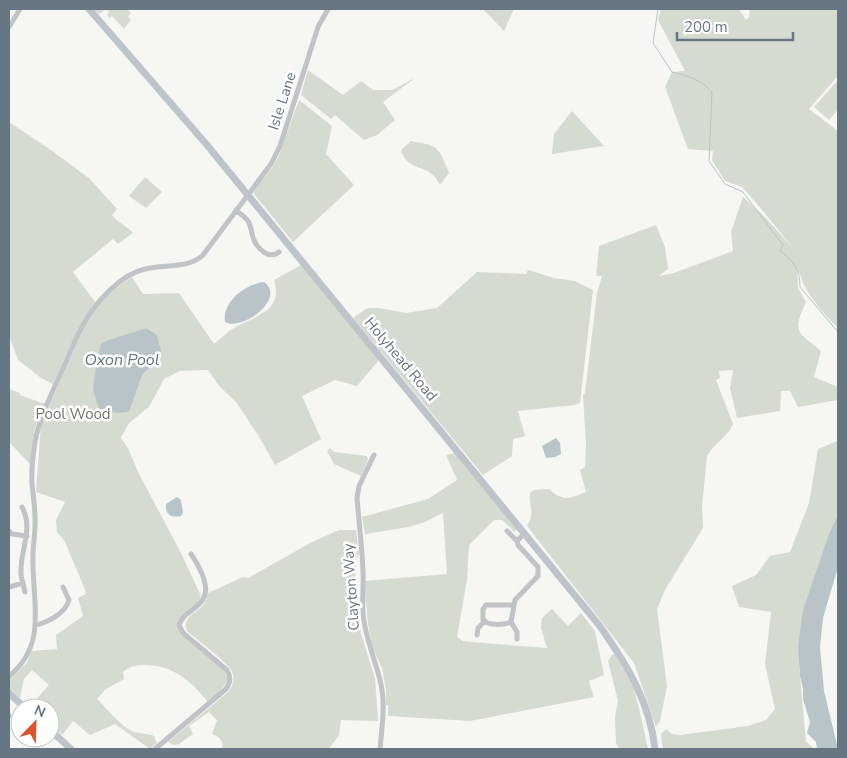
<svg xmlns="http://www.w3.org/2000/svg" width="847" height="758" viewBox="0 0 847 758" font-family="'Nunito Sans',sans-serif">
  <rect width="100%" height="100%" fill="#f6f6f3"/>
  <path fill="#d6dbd2" fill-rule="evenodd" d="M93 9H127L131 13 128 17 131 20 124 29 112 16 110 18 107 15 109 12 106 9 99 14Z
    M483 9H514L504 31Z
    M661 9H739L746 20 749 17 750 9H838V76L809 109 838 131V328C826 316 813 302 805 287 801 281 802 275 797 270L798 288 806 302C792 333 797 331 821 351L814 377 838 387V400L798 407 790 391H781L780 411 737 418 730 388 733 370 719 371 720 378 716 380 733 424C727 438 714 443 707 456L702 506 703 528 665 590 657 609 667 686 660 721 656 727 634 663 527 526C536 511 528 507 530 493L534 490 549 489C564 502 568 499 586 492L580 470 585 467 586 443 583 395 585 393 597 293 602 276H596L599 246 656 225 665 247 668 269 659 276 674 273 733 251 731 232 743 197 763 215 793 248 763 211 742 187 725 181 712 160 713 151 688 149 665 87 672 72 685 71 658 20Z
    M308 70 343 95 361 81 373 90H392L415 78 383 102 395 120 377 135 364 140 335 115 331 119 301 95Z
    M838 80V109L829 120 814 107Z
    M299 100 332 126 326 154 354 185 293 242 254 194 253 191 272 168 279 155Z
    M572 111 604 146 552 154 554 134Z
    M9 122 48 148 89 178 117 209 112 215C118 223 126 225 133 233L118 244 113 239 73 272 95 302 81 323 53 384 41 378 18 360 9 335Z
    M411 141C439 146 438 146 449 173L440 185C438 182 436 177 433 175 421 165 407 169 401 150Z
    M145 177 162 192 146 208 129 196Z
    M301 265 379 360 357 386 335 380 302 396 321 439 275 465 258 435 236 402 220 387 208 370 180 371 164 379 149 407 129 423 121 438 128 448 138 472 181 553 201 596 199 602 179 619 178 629 224 669 228 680 220 692 208 702C191 681 173 665 145 665 136 665 129 666 123 672L124 679 106 689 97 699C106 708 123 728 134 732 141 734 148 733 154 736L157 743 150 749 115 724 90 735 73 721 62 735 50 725V708H31L29 707 49 685 32 670 24 679 20 698 9 688V679L26 664 32 651 57 649 56 635 83 616 78 598 86 594 84 587 64 540 57 532 56 520 65 502 36 492 41 424 86 323C98 304 112 289 132 277L143 294 179 293 214 344C219 340 224 335 229 331 249 317 285 314 274 280ZM146 328 159 359 142 375 113 338 132 334Z
    M528 270 554 278 575 281 593 290 580 403 575 405 518 411 525 436 513 439 512 456 483 475 353 318 367 308H379L406 313 437 308 477 272 526 274Z
    M9 389 20 393V395L45 404 35 428 30 464 9 442Z
    M838 435V516L799 666 806 742 815 749H663L661 734 666 729 672 734 680 735 748 726 766 720 775 709 765 664 771 612 739 607 732 586 756 575 770 556 790 552 809 503 818 449 837 441Z
    M330 448 334 452 367 456 368 460 361 476 334 464 327 451Z
    M455 453 517 529 515 532 502 520H494L469 545 467 580 457 637 463 641 471 642 547 648 541 628 542 618 552 609 568 626 581 613 595 631 604 675 589 681 594 697 470 721 388 716V705H386V690L382 668 372 647 368 624 364 581 447 574 443 513 425 522 408 527 365 534 362 517 428 499 457 480 446 455Z
    M339 530H356L359 554 356 559 355 591 361 634 375 678 378 721 341 720 339 735 329 749H222C224 740 219 737 212 734L217 720 209 712 189 726 193 734 179 744 174 745 168 742 228 692C233 686 236 678 231 670 227 662 196 639 187 631 181 618 196 613 203 605 206 602 207 597 208 593L243 577 248 578 312 542Z
    M615 654 633 687 639 708 648 749H620L616 744 615 717 618 701 608 661 612 655Z"/>
  <path fill="#b8c4c8" d="M264 282C287 298 242 332 225 322 222 302 245 284 264 282Z
    M146 328 157 335 161 351 159 359 142 375 129 412 117 413 99 409 93 390 96 365 101 344C115 336 131 334 146 328Z
    M556 438 560 443 561 454 555 457 546 458 542 446Z
    M177 497 181 500 183 513 181 516C171 518 165 515 166 504Z
    M838 515V567L823 618 820 647 824 691 838 749H817L816 742 807 733 810 722 803 699V689L800 676 798 647 803 610 829 534Z"/>
  <g fill="none" stroke-linecap="round" stroke-linejoin="round">
    <path stroke="#b8c4c8" stroke-width="1" d="M658 9 653 43 672 72C688 76 701 80 712 92L709 161 725 184 743 192 748 199 783 245 780 251C794 261 800 270 800 287L838 332"/>
    <path stroke="#c0c4c7" stroke-width="5" d="M9 27 20 9
      M236 210C240 214 245 217 248 221 252 227 251 234 254 240 258 249 269 260 279 252
      M374 455 359 486 357 498C359 522 362 547 363 571 364 588 361 604 364 621 367 641 375 660 380 680 386 703 382 726 380 749
      M22 507C34 529 20 550 21 573 21 579 24 586 25 592
      M9 531 12 534 27 536
      M507 531 517 541 525 533
      M9 587 23 583
      M513 605H486L483 609V620C489 626 503 625 511 622L515 600 538 576V567L518 545 517 541
      M511 622 517 632V639
      M35 625C47 623 66 613 69 600L63 587
      M477 635 478 628 485 621
      M9 676C47 646 33 604 33 563 32 548 36 533 35 518 35 506 33 495 32 484 31 470 33 455 35 442 40 415 54 389 65 364 71 350 77 336 84 323 96 302 121 274 145 269 164 264 189 269 203 255L271 164 280 146 318 27 328 9
      M9 716V715
      M155 749 226 689C231 682 231 677 227 670L183 633 179 625C183 613 194 611 201 602 213 589 199 566 191 554"/>
    <path stroke="#bec5ca" stroke-width="7" d="M89 9 207 145 599 625C626 663 650 702 655 749
      M9 693 25 708
      M50 730 71 749"/>
  </g>
  <g text-anchor="middle" dominant-baseline="central" stroke-width="5" stroke-linejoin="round" paint-order="stroke">
    <g font-size="15" fill="#667783" stroke="#fff">
      <text transform="translate(282 101) rotate(-72)">Isle Lane</text>
      <text transform="translate(401 359) rotate(50)">Holyhead Road</text>
      <text transform="translate(351 587) rotate(-94)">Clayton Way</text>
    </g>
    <g font-size="15" fill="#6a7a65" stroke="#fff">
      <text x="73" y="414">Pool Wood</text>
    </g>
    <g font-size="16" font-style="italic" fill="#62787f" stroke="#fff">
      <text x="122" y="360">Oxon Pool</text>
    </g>
  </g>
  <rect width="847" height="758" fill="none" stroke="#667783" stroke-width="20"/>
  <g transform="translate(35 723) rotate(23)"><circle r="24" fill="#ffffff" stroke="#c2c9cd"/>
  <path d="M0-4L9 19L0 12L-9 19Z" fill="#dc542d"/>
  <text y="-8" font-size="14" font-weight="bold" text-anchor="middle" fill="#667783">N</text>
  </g>
  <path d="M677 32v8h116v-8" fill="none" stroke="#667783" stroke-width="2.5"/>
  <text x="684" y="32" font-size="15" fill="#667783" stroke="#ffffff" stroke-width="4" paint-order="stroke">200 m</text>
</svg>
